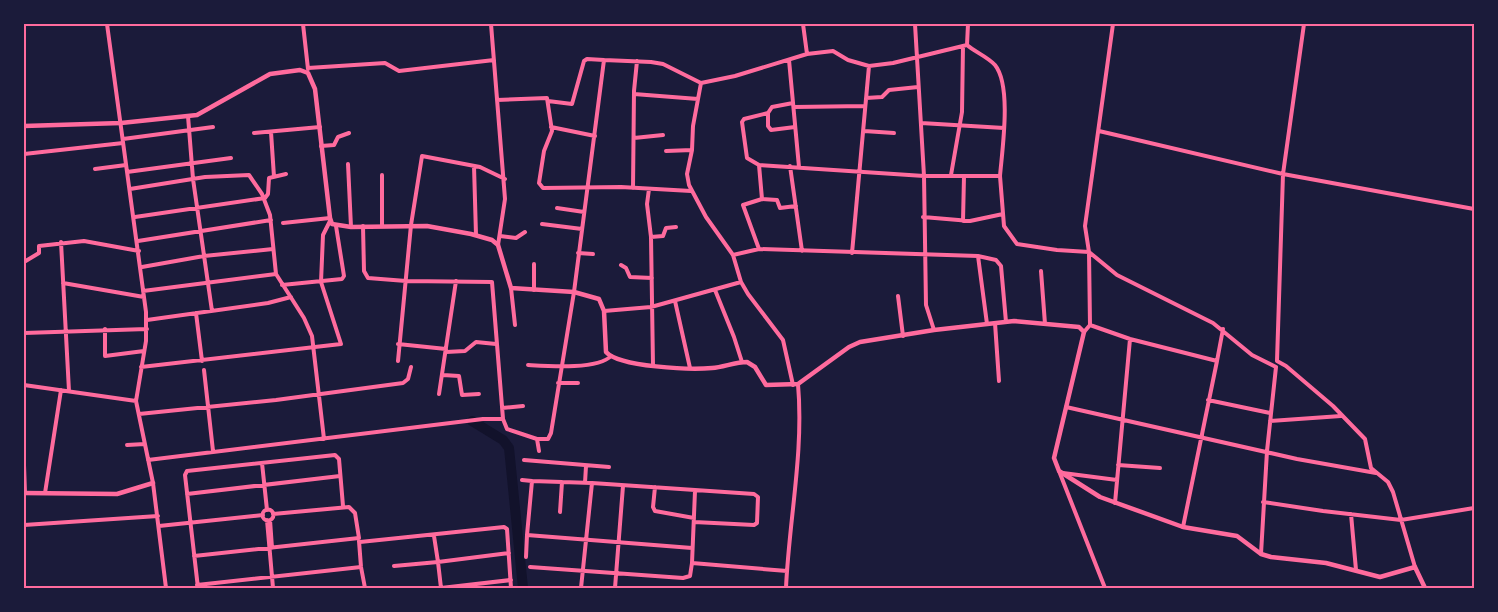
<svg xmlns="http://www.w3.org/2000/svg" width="1498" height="612" viewBox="0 0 1498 612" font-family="Karla,sans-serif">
  <rect width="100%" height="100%" fill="#1b1b3a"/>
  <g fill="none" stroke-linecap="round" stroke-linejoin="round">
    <path stroke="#12122b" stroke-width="10" d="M472 421 503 440 509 448 523 588"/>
    <path stroke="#ff6b9d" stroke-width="4" d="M107 24 146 312V341L136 401 153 483 166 588
      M303 24 308 69
      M491 24 505 199 498 245
      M915 24 924 176 926 305 934 330
      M1304 24 1283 174 1277 361 1286 366 1333 406 1365 439 1371 468 1388 482 1393 492 1415 567
      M807 54 833 51 848 60 869 66
      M789 60 799 167
      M308 68 385 63 399 71 494 60
      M701 83 735 76 807 54 803 24
      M634 94 698 99
      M866 98 882 97 889 90 918 87
      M497 100 547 98 552 131 544 151 539 183 543 188 621 187 691 191
      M548 101 572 104 584 61 587 59 604 60
      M794 107 865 106
      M768 113V126L771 130 795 127
      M188 116 193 179 212 311
      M921 123 1004 128
      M551 127 595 136
      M864 131 894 133
      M1099 131 1283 174 1474 209
      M271 132 274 177
      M254 133 320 127
      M634 138 663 135
      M123 139 213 127
      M321 146 334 145 338 137 349 133
      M666 151 692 150
      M24 154 123 143
      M348 164 351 227
      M759 165 924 176H1000C1002 151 1012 86 995 65 988 57 975 52 967 45L968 24
      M474 166 476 235
      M790 166 802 251
      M95 169 126 165
      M127 172 231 158
      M951 175 962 112 963 46
      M1000 176 1004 226 1017 244 1057 250 1089 252 1117 275 1213 323 1252 355 1276 367
      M633 188 634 91 637 61
      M130 189 205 177 249 175 262 194 270 215 276 274 304 318 312 336 324 439
      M649 189 647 204 651 237 653 365
      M762 199 777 200 780 208 796 206
      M557 208 584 212
      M135 217 265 198 268 194 269 178 286 174
      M923 217 970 221 1003 214
      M963 221 964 176
      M283 223 330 218
      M542 224 582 229
      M382 226V175
      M500 236 516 238 525 232
      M651 237 663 236 666 228 676 227
      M138 241 271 220
      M61 242 69 391
      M759 249 743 205 762 199 759 165 747 158 742 122 744 119 768 113 772 107 793 103
      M578 253 593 254
      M852 253 869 66 893 63 967 45
      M733 255 759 249 978 256 996 260 1001 266 1006 322
      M978 256 987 324
      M24 262 39 253V246L84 241 139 251
      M534 264V290
      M621 265 626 268 630 277 652 278
      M142 267 204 256 273 249
      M1041 271 1045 324
      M63 283 144 297
      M282 285 342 279 344 276 336 226
      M511 288 515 325
      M715 290 734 337 742 362
      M143 291 276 274
      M898 296 903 336
      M675 301 690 368
      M604 311 651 307 741 282
      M196 313 202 361
      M147 320 268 303 291 297
      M995 323 999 381
      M1090 325 1130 339 1217 361 1183 527
      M105 329V356L144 351
      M1084 332 1090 325 1089 252 1085 226 1113 24
      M24 333 147 329
      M398 344 446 349
      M446 352 465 351 476 342 496 344
      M398 361 411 225 422 156 480 167 505 179
      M1217 361 1223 329
      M528 365C546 366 598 370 611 356
      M141 367 341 344 321 282 323 235 330 221
      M204 370 213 451
      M443 375 459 376 462 395 479 394
      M558 383H578
      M24 385 136 401
      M439 394 456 281
      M1208 400 1270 413
      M1066 407 1297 459 1376 473
      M502 408 523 406
      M139 414 276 400 403 383 408 379 411 367
      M503 419 507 429 537 439
      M1270 421 1341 416
      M127 445 145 444
      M539 451 537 439H548L551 433 574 292 604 60 651 62 663 64 701 83 693 126 692 150 687 174 689 185 706 217 733 255 741 282 748 294 783 340 793 385
      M148 460 483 419H503L492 282 406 281 368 278 364 271 363 226
      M524 460 609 467
      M262 463 267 510
      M24 465 25 493
      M1118 465 1160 468
      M1059 471 1105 588
      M1063 473 1117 480
      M522 480 532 481
      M585 483 586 466
      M592 483 532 481 527 535 692 548
      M655 487 653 507 655 511 694 518
      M695 491 692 563 787 571
      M45 493 61 390
      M187 494 340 476
      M1263 502 1323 511 1401 520 1474 508
      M1115 503 1130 339
      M262.5 515a5.5 5.5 0 1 1 11 0a5.5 5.5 0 1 1-11 0Z
      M560 512 562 482
      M1351 514 1356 570
      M267 520 273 588
      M270 520 272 548
      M24 525 158 516
      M159 526 263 515
      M434 536 438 562 509 553
      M359 541 361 567 365 588
      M360 542 504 527 507 529 511 588
      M1261 554 1267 451 1276 367
      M194 556 359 538 355 513 349 507 273 514
      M526 557 527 535
      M394 566 438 562 441 588
      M530 567 683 578 690 576 692 563
      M197 585 361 567
      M198 588 185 475 187 471 335 455 339 459 343 506
      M441 588 511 580
      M581 588 592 483 754 494 758 497 757 523 754 525 694 522
      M615 588 623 486
      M786 588C789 520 804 452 798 384"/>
    <path stroke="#ff6b9d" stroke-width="4.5" d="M24 126 121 123 197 115 270 74 300 70 308 73 315 89 330 218 332 224 351 227 427 226 471 234 492 240 498 245 511 288 574 292 599 299 604 311 606 352C619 367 691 370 712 368 724 367 735 362 747 362L755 367 766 385 798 384 849 347 860 342 934 330 1014 321 1079 327 1084 332 1054 458 1059 471 1100 497 1183 527 1237 536 1261 554 1271 557 1326 563 1380 577 1415 567 1425 588
      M24 493 117 494 153 483"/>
  </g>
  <rect width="1498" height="612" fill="none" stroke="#1b1b3a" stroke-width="50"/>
  <rect x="25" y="25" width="1448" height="562" fill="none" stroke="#ff6b9d" stroke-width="2"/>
</svg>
